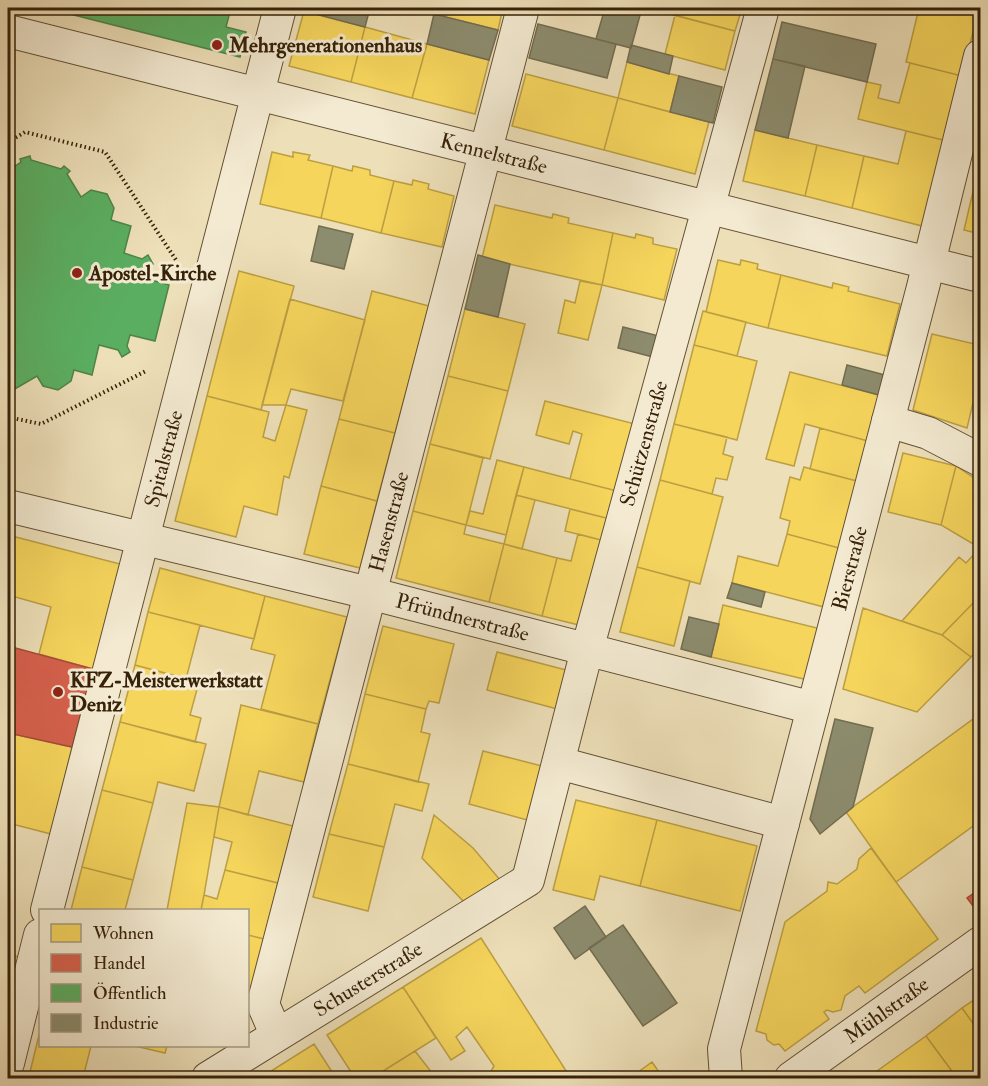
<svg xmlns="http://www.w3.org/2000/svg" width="988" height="1086" viewBox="0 0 988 1086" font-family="'IM FELL Double Pica',serif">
  <rect width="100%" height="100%" fill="#eddfb8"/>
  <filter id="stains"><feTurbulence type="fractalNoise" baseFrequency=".00333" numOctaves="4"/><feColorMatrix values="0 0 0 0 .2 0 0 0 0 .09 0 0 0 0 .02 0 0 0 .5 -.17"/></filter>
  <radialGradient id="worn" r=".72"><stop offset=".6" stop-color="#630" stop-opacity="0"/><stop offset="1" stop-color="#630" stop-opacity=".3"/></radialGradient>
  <path fill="#f6d55c" stroke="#bc9f43" stroke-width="1.5" d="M447 8H503L498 30 445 17Z
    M646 8H742L735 31Z
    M919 8H979L962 76 906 62Z
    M304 11 365 27 351 82 289 66Z
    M675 15 735 31 725 70 665 54Z
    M365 27 427 44 412 98 351 82Z
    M427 44 489 60 475 114 412 98Z
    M627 62 679 76 670 112 618 98Z
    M910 63 962 76 947 141 858 119 867 82 881 85 878 98 899 103Z
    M526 74 618 98 604 150 512 126Z
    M618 98 709 122 695 174 604 150Z
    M755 130 817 145 805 196 743 181Z
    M906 131 947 141 922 226 852 208 864 156 898 164Z
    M817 145 864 156 852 208 805 196Z
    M272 152 293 157V152L310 155 308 160 333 166 321 218 260 204Z
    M333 166 352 171 353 166 370 170V175L394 181 381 233 321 218Z
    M976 179 980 180V234L964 230Z
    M413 180 429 184 428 189 454 196 442 247 381 233 394 181 412 185Z
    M495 205 552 218 553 214 569 218 568 223 613 233 602 285 482 258Z
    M613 233 635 238 636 234 653 238V244L677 249 664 300 602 285Z
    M718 260 740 265 741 260 758 264 757 269 781 275 768 328 706 312Z
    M239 271 294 286 261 410 207 396Z
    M781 275 832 288 833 283 849 287 848 291 900 304 887 356 768 328Z
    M580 281 602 285 588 340 558 333 565 300 575 303Z
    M372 291 429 306 395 433 339 419Z
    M290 299 365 320 343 401 291 389 286 405H262Z
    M465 309 525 324 508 391 448 376Z
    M703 311 746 322 737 356 694 345Z
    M932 334 979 345 977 354 980 355V374L967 428 913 410Z
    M694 345 757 361 737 440 674 424Z
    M790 372 879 395 868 441 805 424 794 466 766 459Z
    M448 376 508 391 490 459 430 444Z
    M207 396 269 412 263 437 275 441 286 405 307 410 289 478 284 476 277 515 244 506 236 537 175 521Z
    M545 401 635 424 617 491 570 479 582 434 573 431 569 444 536 435Z
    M339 419 395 433 377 501 321 486Z
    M674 424 727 437 723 454 733 457 727 480 716 478 712 494 660 480Z
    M820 428 868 441 857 481 810 469Z
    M430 444 483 458 466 525 413 511Z
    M903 453 956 466 941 525 888 512Z
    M497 460 524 467 506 535 466 525 470 511 483 514Z
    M956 466 980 482V596L942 635 902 621 959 557 966 563 980 548 941 525Z
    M524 467 617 491 610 519 516 495Z
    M804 467 857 481 839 548 787 534 790 521 780 518 790 477 800 480Z
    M660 480 723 497 700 584 637 567Z
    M321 486 377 501 360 568 304 554Z
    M516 495 535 500 522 549 504 544Z
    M570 509 610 519 605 541 565 531Z
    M413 511 466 525 464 534 504 544 489 602 396 578Z
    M578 534 605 541 583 626 542 616 557 558 571 561Z
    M787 534 839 548 824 607 732 583 738 556 778 566Z
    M8 535 120 564 93 669 39 654 51 607 8 595Z
    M504 544 557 558 542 616 489 602Z
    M637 567 690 581 674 646 620 632Z
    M160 568 265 596 254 639 148 612Z
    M265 596 347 617 318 724 261 709 275 655 251 649Z
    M980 596V647L971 657 942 635Z
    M723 605 821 629 808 680 711 657Z
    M863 608 942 635 971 657 917 712 843 689Z
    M148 612 200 625 186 679 135 665Z
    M383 626 454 644 439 703 429 701 426 709 365 694Z
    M497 652 570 671 561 710 487 690Z
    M135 665 199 682 190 715 201 718 195 742 120 722Z
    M365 694 426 709 421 732 430 734 418 782 348 764Z
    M241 705 318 724 304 782 259 771 248 815 219 807Z
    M980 714V821L896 882 846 812Z
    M120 722 206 744 194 791 158 782 153 803 102 790Z
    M14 734 72 747 51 834 8 823V760Z
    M483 751 546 767 531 821 469 804Z
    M348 764 429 784 422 811 395 804 384 847 329 834Z
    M102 790 153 803 133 880 82 867Z
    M576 800 657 820 640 886 600 876 594 900 553 890Z
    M187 803 219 807 204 895 201 910H167Z
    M219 807 293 826 278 883 225 870 232 842 214 837Z
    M434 815 473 848 501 881 465 903 422 858Z
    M657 820 757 846 740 911 640 886Z
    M329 834 384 847 368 911 313 897Z
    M871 848 938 939 865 993 859 986 845 996 841 1010 833 1012 827 1010 824 1012 829 1019 785 1051 779 1044 774 1045 767 1040 766 1034 756 1031 785 922 827 891 828 882 837 884 857 869 859 859Z
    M82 867 133 880 125 910H71Z
    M225 870 278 883 264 939 248 935V910H201L204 895 217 899Z
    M248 935 264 939 248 1003Z
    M481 938 570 1077V1078H487L494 1066 467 1027 456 1037 465 1051 451 1060 403 987Z
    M8 954 19 957 8 1000Z
    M403 987 436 1038 372 1078H355L327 1035Z
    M980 996V1033L962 1008Z
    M962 1008 980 1033V1070L979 1068 964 1078H957L926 1036Z
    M40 1031V1046H91L83 1078 29 1076Z
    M926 1036 957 1078H872L870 1076Z
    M314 1044 336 1078H260Z
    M135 1046H167L165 1053Z
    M415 1051 436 1078H372Z
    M652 1062 663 1078H630Z"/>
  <path fill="#d6604d" stroke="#a64d39" stroke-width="1.5" d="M8 646 93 669 72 747 8 733Z
    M980 889V907L976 910 967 898Z"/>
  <path fill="#5aae61" stroke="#4f8447" stroke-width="1.5" d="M46 8H115L125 10V8H231L226 27 246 32 240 57Z
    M30 156 31 160 61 169 64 166 70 171 67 174 81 197 91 190 107 194 114 208 111 220 131 226 124 253 142 259 148 255 153 264 147 267 144 278 169 285 155 341 130 335 127 346 130 352 122 357 118 350 99 345 92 375 74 370 71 381 58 390 43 386 37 376 13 390 14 395 8 396V171L21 162 20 159Z"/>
  <path fill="#8c8c6e" stroke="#726c50" stroke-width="1.5" d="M305 8H370L365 27 304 11Z
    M605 8H642L631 48 596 39Z
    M434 14 498 30 489 60 427 44Z
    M782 22 876 44 867 82 773 59Z
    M538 24 616 44 607 78 529 58Z
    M631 45 673 56 669 74 627 62Z
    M773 59 805 66 788 138 755 130Z
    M679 76 722 87 713 123 670 112Z
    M319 226 353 234 344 269 311 261Z
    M478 255 510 264 498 317 465 309Z
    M623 327 659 336 653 357 618 348Z
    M847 365 885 375 879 395 842 385Z
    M980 414V434L975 432Z
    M732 583 765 592 761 607 727 598Z
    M689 617 719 624 711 657 681 649Z
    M835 719 873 728 853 807 820 834 810 819Z
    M585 906 606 937 575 959 554 928Z
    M623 925 677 1003 643 1026 589 948Z"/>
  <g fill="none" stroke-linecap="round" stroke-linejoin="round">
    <defs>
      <g id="minor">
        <path id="s1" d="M8 31 980 276"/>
        <path d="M888 421 928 433 980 460"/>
        <path id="s2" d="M8 506 369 593 813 708"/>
        <path d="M559 763 783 823"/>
        <path id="s3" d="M47 910 280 8"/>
        <path id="s4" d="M276 1034 263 1004 523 8"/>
        <path d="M8 1063 40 935"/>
        <path id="s5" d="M208 1078 528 880 587 650 763 8"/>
        <path id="s6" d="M726 1078 724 1049 923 287 980 56"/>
        <path id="s7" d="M791 1078 980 943"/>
      </g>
    </defs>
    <use href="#minor" stroke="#645135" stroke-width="34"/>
    <path stroke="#362209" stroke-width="4" stroke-dasharray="1.5 3" stroke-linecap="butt" d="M8 142 25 132 105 152 176 260
      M8 417 41 424 146 371"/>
    <use href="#minor" stroke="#f3ead1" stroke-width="32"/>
  </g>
  <g fill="#8f2418" stroke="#f3ead1" stroke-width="2">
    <circle cx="217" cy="45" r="6"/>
    <circle cx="77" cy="273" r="6"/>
    <circle cx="58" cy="692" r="6"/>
  </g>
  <g text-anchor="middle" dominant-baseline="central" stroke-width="6" stroke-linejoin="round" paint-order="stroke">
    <g font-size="21" font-weight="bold" fill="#362209" stroke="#f3ead1" text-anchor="start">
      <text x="229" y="45">Mehrgenerationenhaus</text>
      <text x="89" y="273">Apostel-Kirche</text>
      <text x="70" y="680">KFZ-Meisterwerkstatt<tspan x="70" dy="24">Deniz</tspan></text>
    </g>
    <g font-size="21" fill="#362209" stroke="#f3ead1">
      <text stroke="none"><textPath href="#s1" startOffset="501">Kennelstraße</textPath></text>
      <text stroke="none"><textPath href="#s5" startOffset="828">Schützenstraße</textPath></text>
      <text stroke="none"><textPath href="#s3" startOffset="466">Spitalstraße</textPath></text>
      <text stroke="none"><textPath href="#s4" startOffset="531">Hasenstraße</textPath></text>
      <text stroke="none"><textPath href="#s6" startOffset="526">Bierstraße</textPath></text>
      <text stroke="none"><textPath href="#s2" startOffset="468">Pfründnerstraße</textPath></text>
      <text stroke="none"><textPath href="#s5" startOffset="188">Schusterstraße</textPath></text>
      <text stroke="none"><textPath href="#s7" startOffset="117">Mühlstraße</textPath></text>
    </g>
  </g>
  <rect width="988" height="1086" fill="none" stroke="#eddfb8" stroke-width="30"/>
  <rect x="9" y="9" width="970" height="1068" fill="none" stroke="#362209" stroke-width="3"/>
  <rect x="15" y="15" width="958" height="1056" fill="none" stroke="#362209" stroke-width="1.5"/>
  <rect x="39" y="909" width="210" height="138" fill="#f3ead1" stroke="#a79a81" stroke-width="1.5"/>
  <rect x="51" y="924" width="30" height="18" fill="#f6d55c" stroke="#a79a81" stroke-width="1.5"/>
  <text x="93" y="939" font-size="18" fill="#362209">Wohnen</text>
  <rect x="51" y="954" width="30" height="18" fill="#d6604d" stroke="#a79a81" stroke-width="1.5"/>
  <text x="93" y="969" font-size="18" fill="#362209">Handel</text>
  <rect x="51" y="984" width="30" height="18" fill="#5aae61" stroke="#a79a81" stroke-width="1.5"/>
  <text x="93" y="999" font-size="18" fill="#362209">Öffentlich</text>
  <rect x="51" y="1014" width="30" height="18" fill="#8c8c6e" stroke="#a79a81" stroke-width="1.5"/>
  <text x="93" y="1029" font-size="18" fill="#362209">Industrie</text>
  <rect width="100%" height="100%" filter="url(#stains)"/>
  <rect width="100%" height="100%" fill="url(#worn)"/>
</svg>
